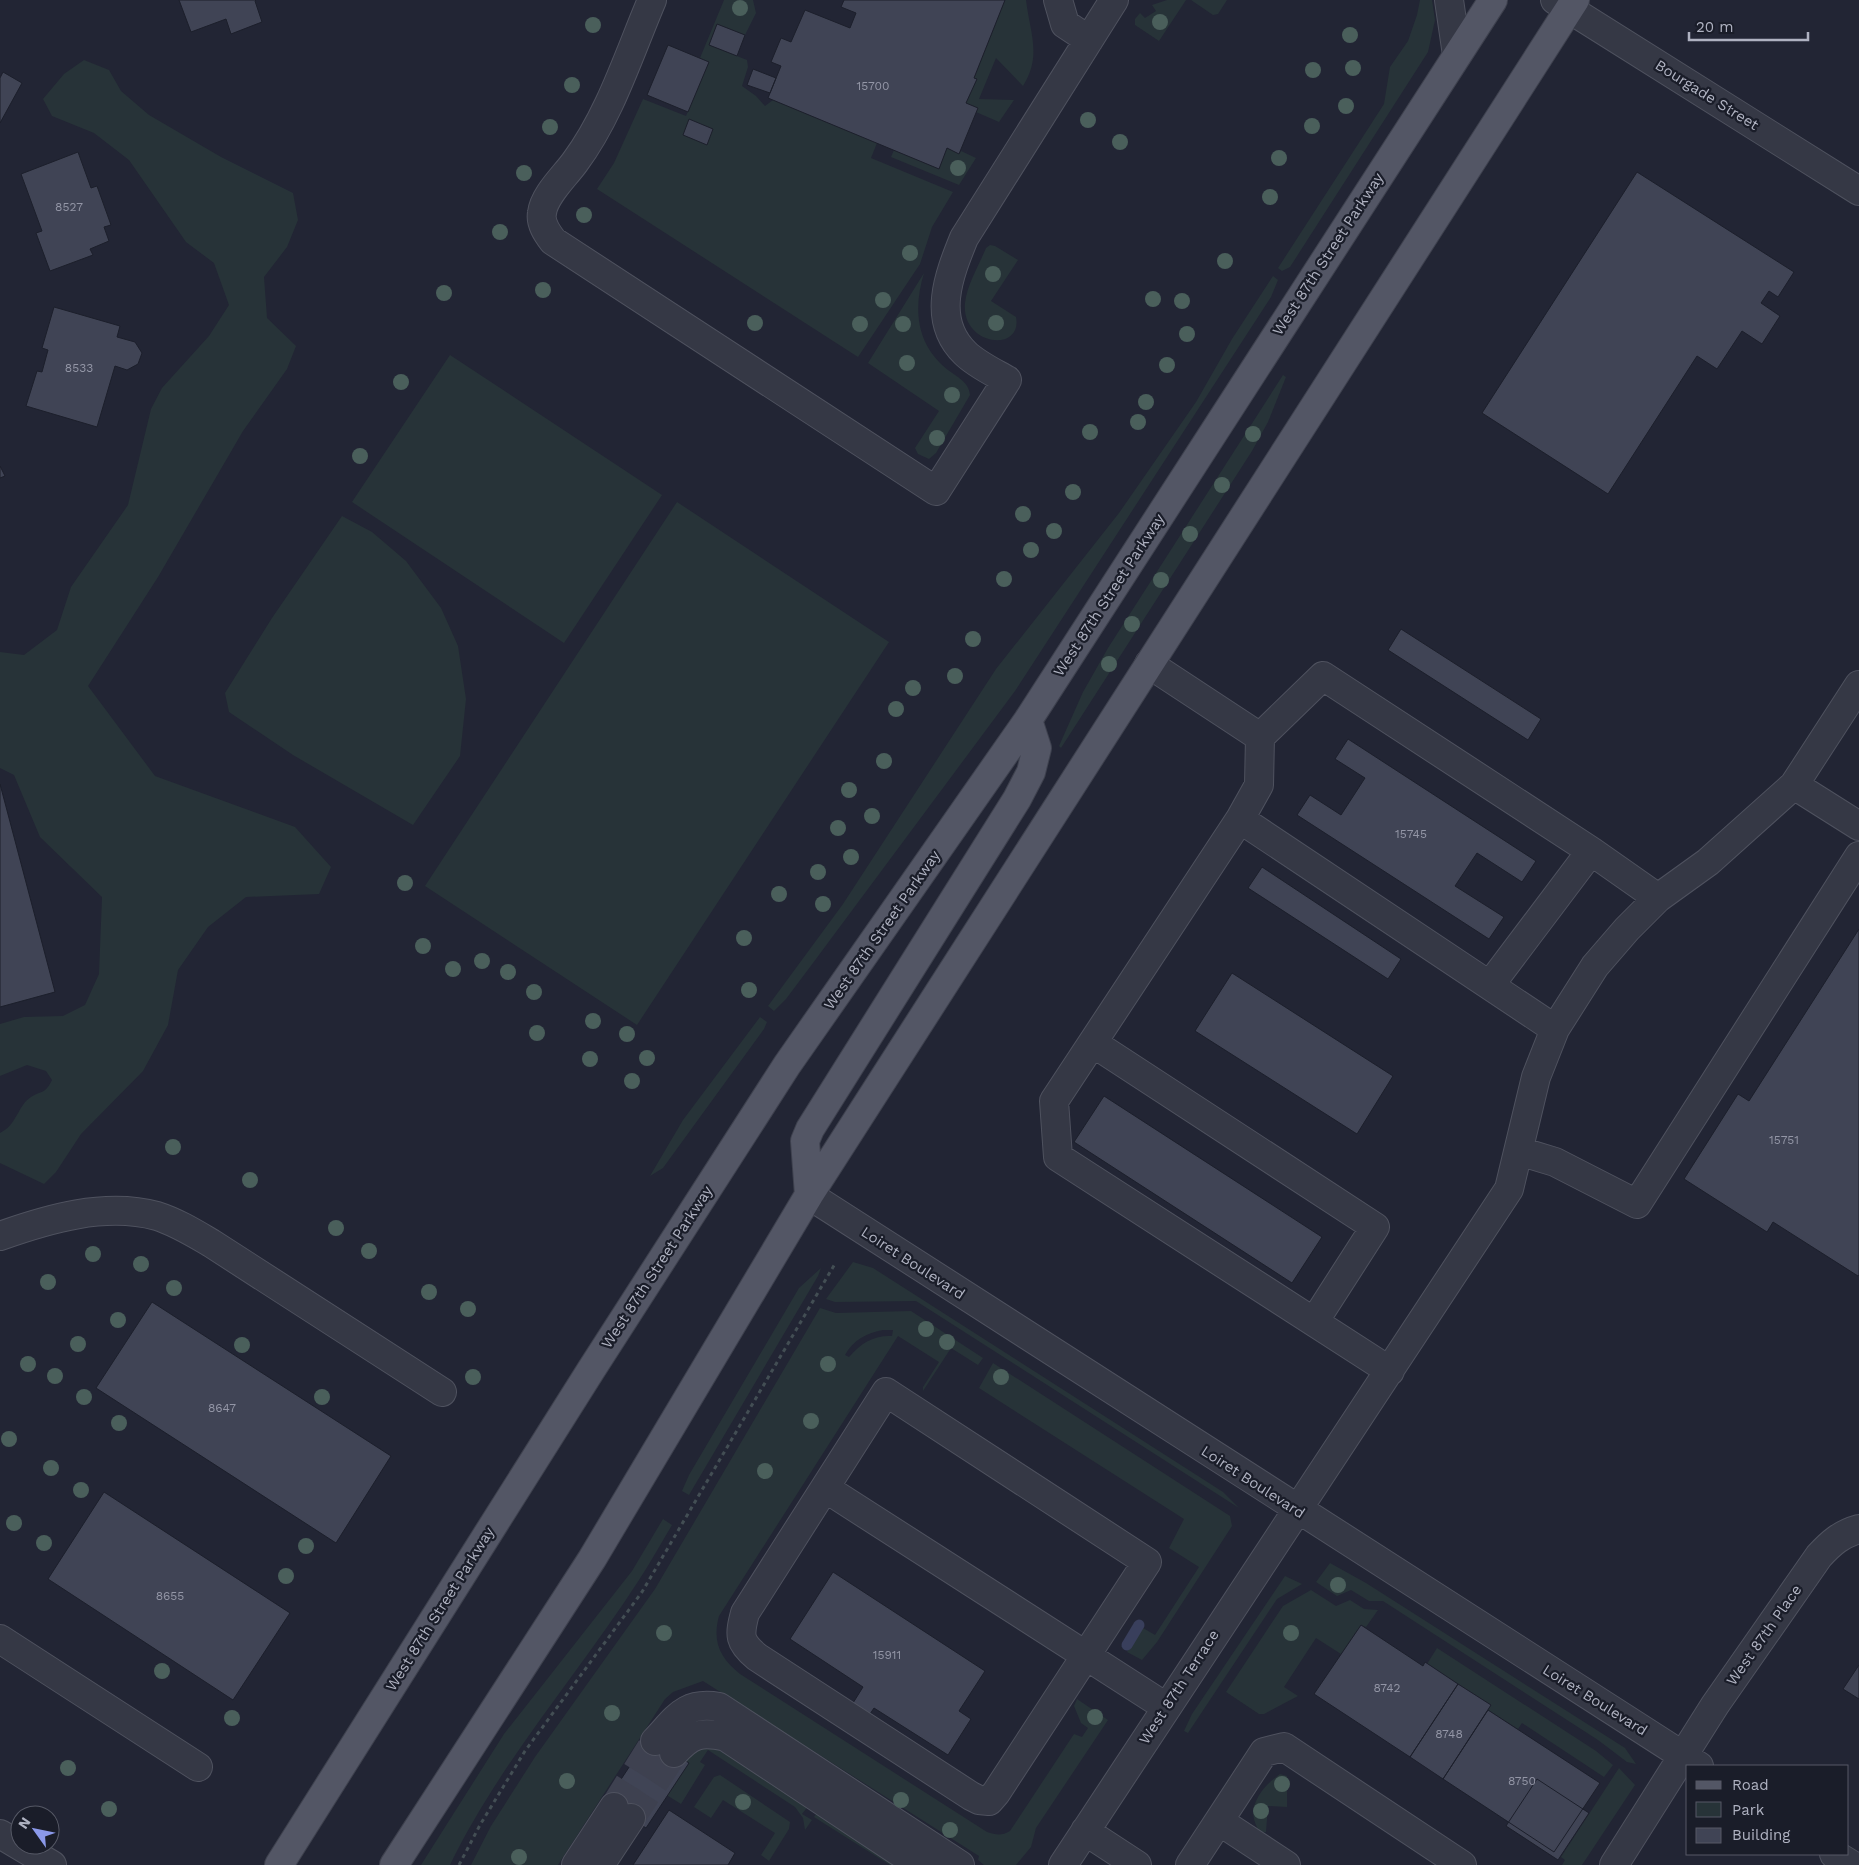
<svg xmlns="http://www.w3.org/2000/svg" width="1859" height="1865" viewBox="0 0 1859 1865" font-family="'Work Sans',sans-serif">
  <rect width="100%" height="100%" fill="#222534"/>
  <path fill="#273338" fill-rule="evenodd" d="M724 0H753L756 13 745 35 717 24 709 45 747 60 748 67 742 86 756 96 765 106 773 100 877 143 871 158 953 192 932 227 920 264 858 357 597 189 614 163 643 99 686 116 709 62 700 58Z
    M1005 0H1026C1030 33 1042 56 1023 86L996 58 979 99 1014 100 999 122 976 112 966 103 977 79 974 78Z
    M1167 0H1186L1159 41 1135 25V19L1140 13 1145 18 1156 11 1152 5Z
    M1191 0H1227L1218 14 1213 15Z
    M1420 0H1432L1435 20 1428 52 1290 267 1282 271 1278 268 1384 104 1390 67 1408 41 1417 15Z
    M84 60 109 70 121 91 149 115 221 157 293 193 298 220 287 247 264 277 267 318 296 346 287 369 243 431 158 577 88 686 155 776 295 827 331 867 319 894 246 897 208 927 178 970 168 1025 143 1071 81 1134 56 1172 44 1184 0 1163V1133C17 1125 18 1105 31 1097 43 1090 45 1094 52 1080L46 1071 27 1065 0 1076V1024L24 1017 63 1016 85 1005 99 974 102 897 40 837 14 775 0 768V652L24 655 57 630 71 587 128 505 151 409 162 388 209 336 229 305 214 263 186 242 129 160 94 133 52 116 43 99 64 74Z
    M947 148 959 154 961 151 976 158 959 185 891 157 894 150 939 169Z
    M990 245 995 246 1018 260 991 301 1016 317C1023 353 961 346 965 303 967 285 979 265 986 248Z
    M924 273C913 309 916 345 948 370 957 377 969 382 970 395L936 453 929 459 918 454 915 448 939 411 868 363Z
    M1273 276 1278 280 1271 297 1015 691 813 963 786 999 774 1011 768 1006 843 904 996 669 1119 513 1196 402 1232 339Z
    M450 355 662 495 564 643 352 502Z
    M1283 375 1286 377 1268 422 1252 451 1061 748 1059 746 1083 692 1108 648Z
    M677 502 889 642 637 1025 425 886Z
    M342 516 372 532 406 561 441 608 458 646 466 699 460 756 413 825 293 755 229 712 225 693 272 618Z
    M760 1017 767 1022 764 1029 663 1168 650 1176 683 1120Z
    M853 1262 873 1268 1223 1492 1239 1508 916 1301 835 1302 826 1299Z
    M821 1268 818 1276 689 1495 682 1491 689 1475 799 1288Z
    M820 1308 836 1313 911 1311 983 1358 978 1365 951 1348 923 1391V1387L939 1362 898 1336 719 1616C712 1642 720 1658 740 1674L987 1832C996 1835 1002 1836 1010 1831L1074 1734 1082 1737 1088 1728 1081 1723 1074 1706 1077 1699 1108 1720 1036 1828 1031 1847 1016 1865H984L978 1860 979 1856 703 1681 673 1692 665 1699 558 1865H471L491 1826 535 1757 655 1589ZM883 1330H893L892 1336C874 1335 861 1343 849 1357L845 1355C853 1340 867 1333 883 1330Z
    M993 1363 1230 1516 1232 1526 1157 1642 1142 1660 1127 1652 1143 1628 1155 1635 1199 1567 1169 1548 1184 1519 979 1388Z
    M663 1519 672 1525C661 1543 651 1562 639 1580 577 1676 500 1762 450 1865H421L504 1734 632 1571Z
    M1330 1563 1366 1583 1625 1748 1636 1764 1627 1762 1598 1740 1383 1601H1369L1351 1590 1337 1596 1316 1582Z
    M1285 1576 1302 1584 1277 1599 1188 1733 1184 1731 1192 1714Z
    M1311 1590 1336 1606 1350 1600 1364 1609 1378 1610 1366 1627 1361 1625 1341 1654 1316 1638 1284 1687 1298 1696 1264 1714H1259L1226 1692 1283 1606Z
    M1437 1648 1596 1751 1613 1765 1604 1777 1522 1723 1518 1729 1488 1710 1491 1705 1427 1664Z
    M709 1747 726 1753 809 1805 802 1814 812 1820 805 1830 803 1818 795 1807 708 1750 700 1762 705 1765 681 1804 665 1794C676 1777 687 1750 709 1747Z
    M1619 1768 1635 1785 1582 1865H1562L1565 1860 1561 1857Z
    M1280 1774 1287 1776V1807L1268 1806 1266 1832 1261 1833C1243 1811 1260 1788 1280 1774Z
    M720 1775 790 1822 789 1829 769 1861 761 1855 775 1833 723 1800 711 1818 694 1807 714 1777Z
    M819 1810 904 1865H890L814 1817Z"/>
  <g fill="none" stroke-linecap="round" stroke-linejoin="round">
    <path stroke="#393f5c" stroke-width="11" d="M1127 1645 1139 1625"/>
  </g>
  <path fill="#404455" stroke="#1c1f2b" d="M179 0H256L255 1 262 22 231 34 226 19 191 32Z
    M844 0H1005L974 78 977 79 966 103 978 108 959 154 947 148 939 169 768 98 781 66 771 62 781 38 791 42 805 10 850 28 856 13 841 7Z
    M717 24 745 35 737 56 709 45Z
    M668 45 709 62 688 112 647 95Z
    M753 69 776 78 770 93 747 85Z
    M3 72 22 83 0 123V78Z
    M689 119 713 129 707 145 683 135Z
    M78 152 91 188 97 186 111 225 104 227 109 241 90 249 93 255 50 271 36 233 42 231 21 174Z
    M1637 172 1794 272 1778 297 1769 291 1761 303 1780 316 1762 344 1742 331 1717 369 1697 356 1608 494 1482 413Z
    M54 307 120 326 117 337 135 342 142 353 138 364 127 370 115 366 97 427 26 406 37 371 42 372 48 350 42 348Z
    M0 466 5 476 0 478Z
    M1401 629 1541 719 1528 740 1388 650Z
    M1348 739 1536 861 1522 882 1477 853 1455 886 1504 917 1489 939 1297 815 1310 795 1341 815 1365 778 1335 759Z
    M0 784 55 992 0 1007Z
    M1262 867 1401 959 1388 979 1248 888Z
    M1859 929V1275L1858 1276 1773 1222 1767 1232 1684 1179 1738 1094 1749 1101Z
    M1232 973 1393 1076 1357 1134 1195 1031Z
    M1104 1096 1322 1237 1292 1283 1074 1142Z
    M152 1302 391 1456 336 1543 96 1388Z
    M104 1492 290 1613 233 1700 48 1579Z
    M833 1572 985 1671 959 1711 971 1719 948 1755 874 1708 870 1714 853 1703 863 1687 790 1639Z
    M1361 1625 1423 1666 1425 1662 1458 1684 1410 1757 1314 1694Z
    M1859 1665V1699L1843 1689Z
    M1458 1684 1491 1705 1443 1779 1410 1757Z
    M1488 1710 1600 1783 1554 1852 1443 1779Z
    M649 1737 689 1763 646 1828 606 1802Z
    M1537 1779 1589 1813 1558 1860 1506 1826Z
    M669 1810 735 1853 728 1865H633Z"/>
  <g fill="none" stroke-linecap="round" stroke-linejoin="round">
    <path stroke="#3e4150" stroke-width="28" stroke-dasharray="28 14" stroke-linecap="butt" d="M614 1807 655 1741
      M631 1818 674 1753"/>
    <defs>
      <path id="minor" d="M652 0C629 54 610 115 575 162 565 176 544 195 542 213 540 223 547 233 553 241L936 491 1007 380C993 372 976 364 965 353 931 320 949 275 964 238L1114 0
        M1058 0 1065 24 1089 40
        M1449 0 1457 55
        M1555 0 1859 191
        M1149 664 1260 737 1259 785 1240 819 1555 1029
        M1260 737 1323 676 1591 851 1658 898
        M1794 785 1859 826
        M1240 819 1054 1101 1058 1157 1390 1371
        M1490 985 1591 851
        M1093 1043 1375 1227 1314 1322
        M1519 1151 1555 1162 1637 1204 1859 856
        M809 1195 1699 1766
        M0 1236C48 1219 105 1202 157 1216 176 1222 194 1233 211 1243L442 1392
        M886 1392 1147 1562 996 1793 989 1801 979 1800 971 1796 757 1657C739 1642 739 1636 745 1613Z
        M825 1488 1166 1707
        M0 1639 198 1767
        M655 1741C677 1718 685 1701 719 1707L960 1865
        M674 1753C691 1734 701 1731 726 1737L919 1865
        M1219 1821 1286 1865
        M1085 1831 1137 1865
        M0 1834 52 1865
        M1834 1854 1852 1865
        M576 1865 614 1807
        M600 1865 631 1818
        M1063 1865 1509 1189 1536 1077 1555 1029 1595 966 1627 929 1658 898 1708 862 1794 785 1859 685
        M1190 1865 1264 1752 1284 1747 1462 1865
        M1614 1865 1715 1705 1819 1556C1831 1543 1841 1534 1859 1529"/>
      <path id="major" d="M809 1195 805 1141 810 1129 1017 799 1031 772 1037 748 1028 720
        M279 1865 591 1370 787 1065 1028 720 1493 0
        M394 1865 592 1559 809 1195 1575 0"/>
    </defs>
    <use href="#minor" stroke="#4f525f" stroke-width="30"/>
    <use href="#major" stroke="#3e414e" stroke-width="30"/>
    <path stroke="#434e54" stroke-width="3" stroke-dasharray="4 4" stroke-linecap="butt" d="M459 1865 480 1825 525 1751 642 1592 836 1262"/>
    <use href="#minor" stroke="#353845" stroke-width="28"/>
    <use href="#major" stroke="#535665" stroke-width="28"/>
  </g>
  <g fill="#4a5f5b">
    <circle cx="740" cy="8" r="8"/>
    <circle cx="1160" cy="22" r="8"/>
    <circle cx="593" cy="25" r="8"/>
    <circle cx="1350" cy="35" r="8"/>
    <circle cx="1353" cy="68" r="8"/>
    <circle cx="1313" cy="70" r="8"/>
    <circle cx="572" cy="85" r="8"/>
    <circle cx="1346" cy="106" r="8"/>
    <circle cx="1088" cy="120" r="8"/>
    <circle cx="1312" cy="126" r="8"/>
    <circle cx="550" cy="127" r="8"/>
    <circle cx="1120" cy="142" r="8"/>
    <circle cx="1279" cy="158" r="8"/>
    <circle cx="958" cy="168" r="8"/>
    <circle cx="524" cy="173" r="8"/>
    <circle cx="1270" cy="197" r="8"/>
    <circle cx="584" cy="215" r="8"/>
    <circle cx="500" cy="232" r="8"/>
    <circle cx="910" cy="253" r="8"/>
    <circle cx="1225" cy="261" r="8"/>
    <circle cx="993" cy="274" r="8"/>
    <circle cx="543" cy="290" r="8"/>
    <circle cx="444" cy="293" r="8"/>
    <circle cx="1153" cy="299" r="8"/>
    <circle cx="883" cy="300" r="8"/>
    <circle cx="1182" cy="301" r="8"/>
    <circle cx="755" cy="323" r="8"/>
    <circle cx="996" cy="323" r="8"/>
    <circle cx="860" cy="324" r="8"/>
    <circle cx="903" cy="324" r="8"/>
    <circle cx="1187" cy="334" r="8"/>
    <circle cx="907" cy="363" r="8"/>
    <circle cx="1167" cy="365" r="8"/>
    <circle cx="401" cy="382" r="8"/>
    <circle cx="952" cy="395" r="8"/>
    <circle cx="1146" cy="402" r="8"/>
    <circle cx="1138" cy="422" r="8"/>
    <circle cx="1090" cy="432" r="8"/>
    <circle cx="1253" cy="434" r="8"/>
    <circle cx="937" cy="438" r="8"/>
    <circle cx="360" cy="456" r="8"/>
    <circle cx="1222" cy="485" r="8"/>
    <circle cx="1073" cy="492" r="8"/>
    <circle cx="1023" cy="514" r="8"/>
    <circle cx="1054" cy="531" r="8"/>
    <circle cx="1190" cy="534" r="8"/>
    <circle cx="1031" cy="550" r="8"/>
    <circle cx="1004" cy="579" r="8"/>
    <circle cx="1161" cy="580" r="8"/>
    <circle cx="1132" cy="624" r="8"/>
    <circle cx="973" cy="639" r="8"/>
    <circle cx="1109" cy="664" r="8"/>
    <circle cx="955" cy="676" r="8"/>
    <circle cx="913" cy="688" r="8"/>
    <circle cx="896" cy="709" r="8"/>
    <circle cx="884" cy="761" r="8"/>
    <circle cx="849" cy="790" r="8"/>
    <circle cx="872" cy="816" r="8"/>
    <circle cx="838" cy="828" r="8"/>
    <circle cx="851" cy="857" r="8"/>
    <circle cx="818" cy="872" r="8"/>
    <circle cx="405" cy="883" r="8"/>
    <circle cx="779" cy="894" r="8"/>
    <circle cx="823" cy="904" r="8"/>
    <circle cx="744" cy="938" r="8"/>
    <circle cx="423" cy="946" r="8"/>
    <circle cx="482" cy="961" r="8"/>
    <circle cx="453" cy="969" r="8"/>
    <circle cx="508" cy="972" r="8"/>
    <circle cx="749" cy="990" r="8"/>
    <circle cx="534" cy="992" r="8"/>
    <circle cx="593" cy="1021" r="8"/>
    <circle cx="537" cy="1033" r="8"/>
    <circle cx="627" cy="1034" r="8"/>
    <circle cx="647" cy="1058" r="8"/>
    <circle cx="590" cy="1059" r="8"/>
    <circle cx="632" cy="1081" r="8"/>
    <circle cx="173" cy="1147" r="8"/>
    <circle cx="250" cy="1180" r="8"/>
    <circle cx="336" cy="1228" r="8"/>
    <circle cx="369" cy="1251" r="8"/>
    <circle cx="93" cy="1254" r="8"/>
    <circle cx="141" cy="1264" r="8"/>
    <circle cx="48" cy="1282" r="8"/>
    <circle cx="174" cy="1288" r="8"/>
    <circle cx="429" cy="1292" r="8"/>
    <circle cx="468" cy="1309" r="8"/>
    <circle cx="118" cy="1320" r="8"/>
    <circle cx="926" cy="1329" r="8"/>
    <circle cx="947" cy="1342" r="8"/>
    <circle cx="78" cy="1344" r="8"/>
    <circle cx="242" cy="1345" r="8"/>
    <circle cx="28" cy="1364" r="8"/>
    <circle cx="828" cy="1364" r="8"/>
    <circle cx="55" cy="1376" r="8"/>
    <circle cx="473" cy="1377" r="8"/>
    <circle cx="1001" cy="1377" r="8"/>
    <circle cx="84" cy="1397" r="8"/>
    <circle cx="322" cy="1397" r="8"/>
    <circle cx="811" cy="1421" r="8"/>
    <circle cx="119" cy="1423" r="8"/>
    <circle cx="9" cy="1439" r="8"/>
    <circle cx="51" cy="1468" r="8"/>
    <circle cx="765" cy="1471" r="8"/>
    <circle cx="81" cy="1490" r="8"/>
    <circle cx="14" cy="1523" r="8"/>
    <circle cx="44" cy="1543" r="8"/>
    <circle cx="306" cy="1546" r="8"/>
    <circle cx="286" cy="1576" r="8"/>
    <circle cx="1338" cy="1585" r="8"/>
    <circle cx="664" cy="1633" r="8"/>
    <circle cx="1291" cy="1633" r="8"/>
    <circle cx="162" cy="1671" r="8"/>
    <circle cx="612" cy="1713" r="8"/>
    <circle cx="1095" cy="1717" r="8"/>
    <circle cx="232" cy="1718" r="8"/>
    <circle cx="68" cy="1768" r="8"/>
    <circle cx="567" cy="1781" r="8"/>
    <circle cx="1282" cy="1784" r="8"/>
    <circle cx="901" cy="1800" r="8"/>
    <circle cx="743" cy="1802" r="8"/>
    <circle cx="109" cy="1809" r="8"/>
    <circle cx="1261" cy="1811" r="8"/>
    <circle cx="950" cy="1830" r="8"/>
    <circle cx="519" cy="1857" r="8"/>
  </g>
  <g text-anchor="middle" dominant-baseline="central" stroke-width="4.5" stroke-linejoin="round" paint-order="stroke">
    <g font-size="12" fill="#9396a6">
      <text x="873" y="86">15700</text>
      <text x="69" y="207">8527</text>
      <text x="79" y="368">8533</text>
      <text x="1411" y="834">15745</text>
      <text x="1784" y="1140">15751</text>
      <text x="222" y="1408">8647</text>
      <text x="170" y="1596">8655</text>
      <text x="887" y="1655">15911</text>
      <text x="1387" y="1688">8742</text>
      <text x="1449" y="1734">8748</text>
      <text x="1522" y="1781">8750</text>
    </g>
    <g font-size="15" fill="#afb2c1" stroke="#1a1d29">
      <text transform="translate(1707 95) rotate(32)">Bourgade Street</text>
      <text transform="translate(1328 254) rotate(-57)">West 87th Street Parkway</text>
      <text transform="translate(1109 595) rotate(-57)">West 87th Street Parkway</text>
      <text transform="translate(882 930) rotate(-55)">West 87th Street Parkway</text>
      <text transform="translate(913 1263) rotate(33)">Loiret Boulevard</text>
      <text transform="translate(657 1267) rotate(-57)">West 87th Street Parkway</text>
      <text transform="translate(1253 1482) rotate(33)">Loiret Boulevard</text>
      <text transform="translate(440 1609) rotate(-58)">West 87th Street Parkway</text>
      <text transform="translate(1764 1635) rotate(-55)">West 87th Place</text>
      <text transform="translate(1179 1687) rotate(-57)">West 87th Terrace</text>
      <text transform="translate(1595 1700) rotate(32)">Loiret Boulevard</text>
    </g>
  </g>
  <rect x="1686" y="1765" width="162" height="90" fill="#1a1d29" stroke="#565966"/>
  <rect x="1696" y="1781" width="25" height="8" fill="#535665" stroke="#565966"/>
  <text x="1732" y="1790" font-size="15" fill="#afb2c1">Road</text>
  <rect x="1696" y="1802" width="25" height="15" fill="#273338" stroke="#565966"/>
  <text x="1732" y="1815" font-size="15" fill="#afb2c1">Park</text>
  <rect x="1696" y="1828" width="25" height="15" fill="#404455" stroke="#565966"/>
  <text x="1732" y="1840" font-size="15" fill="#afb2c1">Building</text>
  <g transform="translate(35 1830) rotate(303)"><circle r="24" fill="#1a1d29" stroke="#565966"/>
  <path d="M0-4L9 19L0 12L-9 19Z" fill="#8b99ea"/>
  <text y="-8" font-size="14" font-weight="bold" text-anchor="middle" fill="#afb2c1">N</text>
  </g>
  <path d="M1689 32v8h119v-8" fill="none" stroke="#afb2c1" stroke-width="2.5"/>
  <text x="1696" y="32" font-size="15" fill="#afb2c1" stroke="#1a1d29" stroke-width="4" paint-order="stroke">20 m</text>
</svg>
